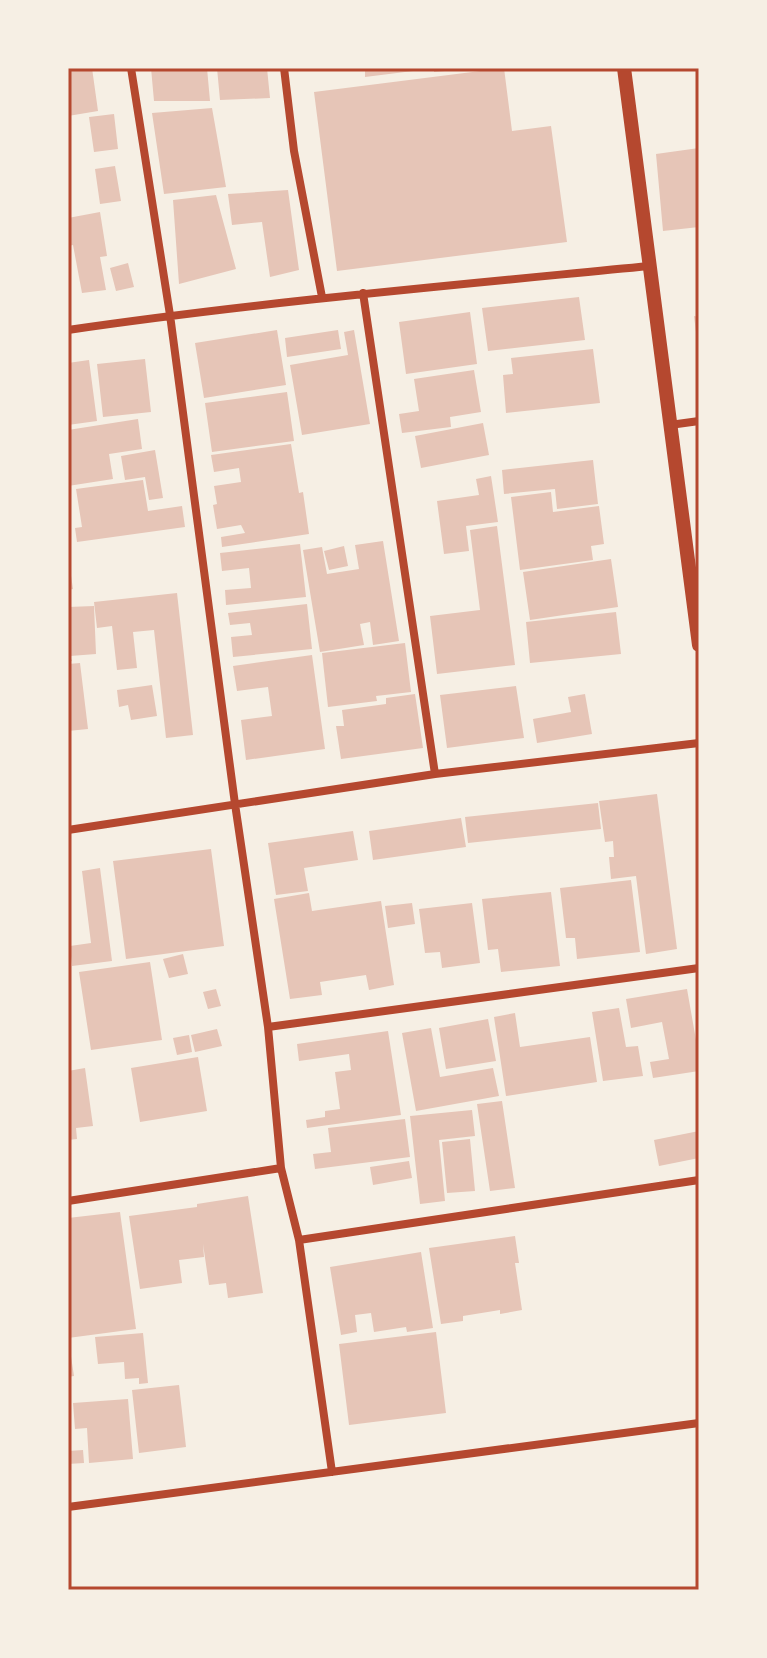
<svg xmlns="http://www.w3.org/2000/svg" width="767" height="1658" viewBox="0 0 767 1658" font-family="Manrope,sans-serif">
  <rect width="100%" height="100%" fill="#f6efe4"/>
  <path fill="#e6c5b7" d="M68 68H92L98 111 68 116Z
    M151 68H207L210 101H154Z
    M217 68H267L270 98 220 100Z
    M365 68H421V70L365 77Z
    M434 68H456V70L434 72Z
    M504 68 512 131 551 126 567 242 337 271 314 92Z
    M212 108 226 187 164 194 152 113Z
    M114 114 118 149 94 152 89 117Z
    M699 148V227L663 231 656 154Z
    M115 166 121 201 100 204 95 169Z
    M288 190 299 270 270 277 262 222 232 225 228 194Z
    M216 195 236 269 179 284 173 200Z
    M100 212 107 256 100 257 106 290 82 293 73 245 68 246V218Z
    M128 263 134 287 116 291 110 268Z
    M579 297 585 340 488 351 482 308Z
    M470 312 477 364 406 374 399 322Z
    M694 316 699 317V340H697Z
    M277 330 286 385 204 398 195 343Z
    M338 330 341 349 287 357 285 338Z
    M354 330 370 424 302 435 290 365 348 355 344 332Z
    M593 349 600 403 506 413 503 375 513 374 511 358Z
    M145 359 151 412 103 417 97 364Z
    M89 360 97 421 68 425V363Z
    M474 370 481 412 450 417 451 427 402 433 399 414 419 411 414 379Z
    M287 392 294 441 212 452 205 403Z
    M138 419 142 449 109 454 113 479 68 486V430Z
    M483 423 489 455 421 468 415 436Z
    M291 444 299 493 303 492 309 534 222 547 221 537 245 533 241 525 217 529 213 505 217 504 214 486 241 482 239 468 214 472 211 455Z
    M155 450 163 498 149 500 145 477 125 480 121 456Z
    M593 460 598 504 557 509 555 489 504 494 502 470Z
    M491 476 498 522 466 526 469 551 444 554 437 501 479 495 476 479Z
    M143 480 148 511 182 506 185 527 77 542 75 528 82 527 76 489Z
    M551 492 553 512 599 506 604 544 591 546 593 560 520 570 511 497Z
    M497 526 515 665 437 674 430 616 480 610 470 530Z
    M383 541 399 641 373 645 370 622 360 624 364 645 320 652 303 550 322 547 327 574 359 569 355 545Z
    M300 544 306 597 226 605 225 590 251 588 249 568 222 571 220 553Z
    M344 546 348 566 329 570 324 551Z
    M611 559 618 607 530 620 523 572Z
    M70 569 73 589 68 590V570Z
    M177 593 193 735 166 738 154 630 133 632 137 668 117 670 112 626 97 628 94 602Z
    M307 604 312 649 233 657 231 637 252 635 250 623 230 625 228 613Z
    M94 606 96 654 70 656 72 661 68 662V607Z
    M616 612 621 654 530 663 526 622Z
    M405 643 411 692 376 696 377 701 328 707 322 653Z
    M312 655 325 749 246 760 241 720 272 716 268 687 237 691 233 666Z
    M80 663 88 729 68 731V664Z
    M152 685 157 716 131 720 128 705 119 707 117 690Z
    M516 686 524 738 447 748 440 695Z
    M415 694 423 748 341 759 336 726H344L342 710 386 704V698Z
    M585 694 592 734 537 743 533 719 571 712 568 697Z
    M657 794 677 949 646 954 636 876 611 879 609 857H614L613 841 605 842 599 801Z
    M598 803 601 829 468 843 465 817Z
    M461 818 466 847 373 860 369 831Z
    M353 831 358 860 304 868 308 891 276 895 268 843Z
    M211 849 224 946 126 959 113 861Z
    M100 868 112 961 72 966 70 946 91 943 82 871Z
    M631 880 640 952 577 959 575 938H566L560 888Z
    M551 892 560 966 501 972 498 949 488 950 482 899Z
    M309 893 312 911 381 901 394 985 369 990 366 975 320 982 322 995 290 999 274 899Z
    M412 903 415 924 388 928 385 906Z
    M472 903 480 963 442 968 440 952 425 953 419 909Z
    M183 954 188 974 169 978 163 959Z
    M150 962 162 1040 91 1050 79 972Z
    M216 989 221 1006 208 1009 203 992Z
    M687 989 699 1057V1071L653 1078 650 1062 669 1059 662 1022 631 1028 626 999Z
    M619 1008 626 1047 638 1046 643 1076 603 1081 592 1012Z
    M515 1013 520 1047 590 1037 597 1082 506 1096 494 1017Z
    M488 1019 496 1061 446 1069 439 1028Z
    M431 1028 440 1077 493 1068 499 1096 416 1111 402 1033Z
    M217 1029 222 1046 195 1052 191 1035Z
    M388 1031 401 1115 307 1128 306 1120 325 1117V1111L340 1109 335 1072 351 1070 349 1054 299 1061 297 1044Z
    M189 1035 192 1052 177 1055 173 1038Z
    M198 1057 207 1111 140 1122 131 1068Z
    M85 1068 93 1126 76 1128 77 1139 68 1140V1071Z
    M502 1101 515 1188 490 1191 477 1104Z
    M472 1110 475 1136 439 1140 445 1201 420 1204 410 1116Z
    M405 1119 410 1157 315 1169 313 1154 331 1152 328 1128Z
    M699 1131V1158L659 1166 654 1140Z
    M470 1139 475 1191 447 1193 442 1142Z
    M409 1161 412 1178 373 1185 370 1167Z
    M248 1196 263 1293 228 1298 226 1283 209 1285 203 1244 204 1257 179 1260 182 1283 140 1289 129 1216 197 1207V1204Z
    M120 1212 136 1329 68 1338V1218Z
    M515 1236 519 1263H515L522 1310 500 1314V1310L463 1316V1321L441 1324 429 1248Z
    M421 1252 433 1328 407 1332 406 1327 374 1332 371 1313 355 1315 357 1332 341 1335 330 1267Z
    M436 1332 446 1413 349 1425 339 1344Z
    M143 1333 148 1383 139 1384V1378L125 1379 124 1362 98 1364 95 1337Z
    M68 1350H70L74 1376 68 1377Z
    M179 1385 186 1447 139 1453 132 1390Z
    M128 1399 133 1459 89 1463 87 1428 75 1429 73 1403Z
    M83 1450 84 1463 68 1464V1451Z"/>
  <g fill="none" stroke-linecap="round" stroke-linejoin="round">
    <path stroke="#b5482f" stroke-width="8" d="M131 68 170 315 235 804 268 1027 281 1168 299 1240 332 1472
      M284 68 294 151 322 297
      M363 293 435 774
      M68 330C261 302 455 285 649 266
      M670 425 699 421
      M68 830 435 774 699 743
      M268 1027 699 968
      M68 1201 281 1168
      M299 1240 699 1180
      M68 1507 699 1423"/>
    <path stroke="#b5482f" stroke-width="14" d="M624 68 699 645"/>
  </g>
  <rect width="767" height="1658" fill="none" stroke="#f6efe4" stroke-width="140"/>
  <rect x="70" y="70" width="627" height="1518" fill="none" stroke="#b5482f" stroke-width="3"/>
</svg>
